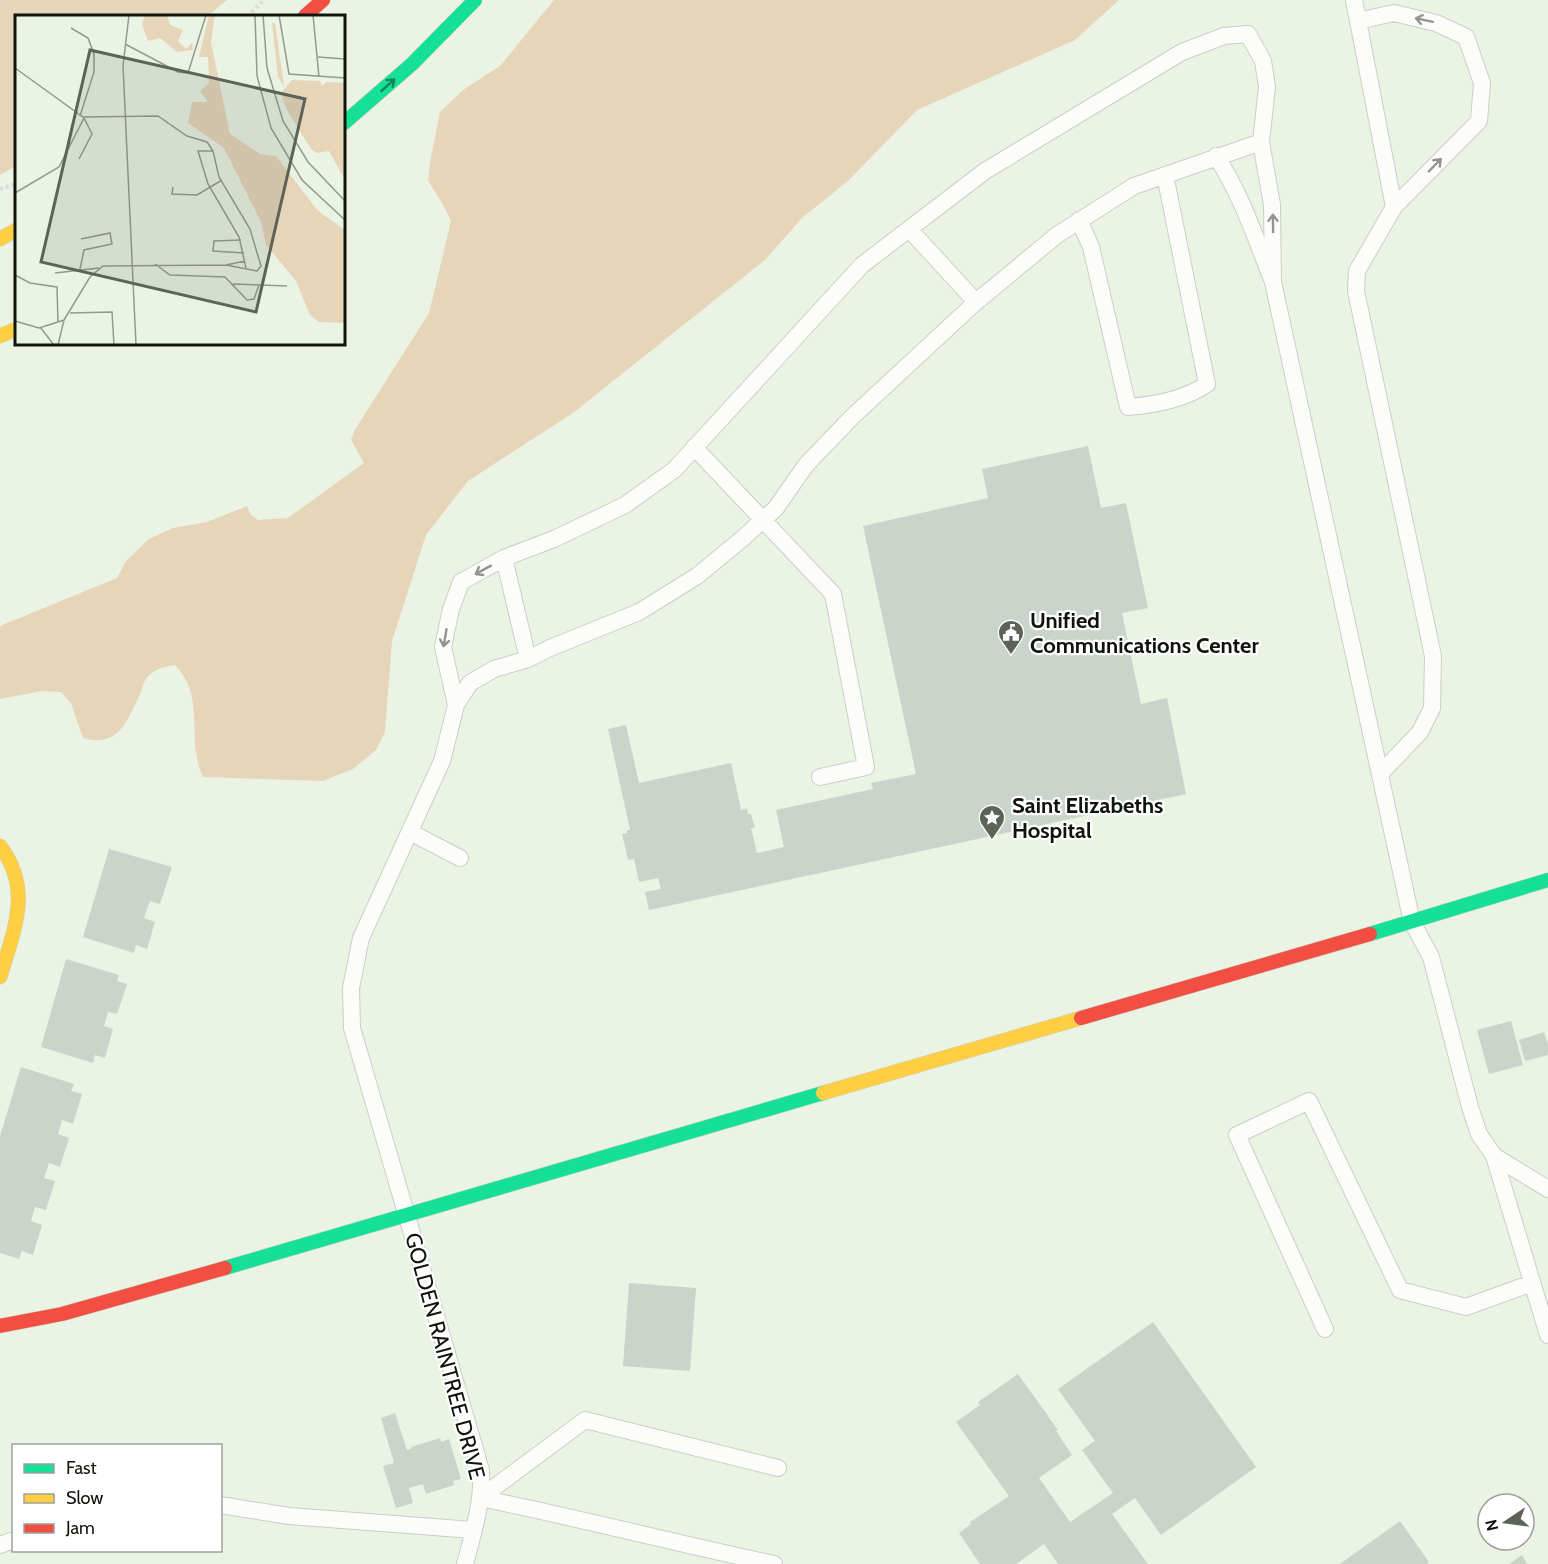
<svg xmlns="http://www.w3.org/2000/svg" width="1548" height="1564" viewBox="0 0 1548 1564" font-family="Cabin,sans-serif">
  <rect width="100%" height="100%" fill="#eaf3e4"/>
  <path fill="#e7d5ba" d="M0 0H227L208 16H16V166L0 175Z
    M554 0H1119L1075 40 917 110 849 180 802 218 765 260 573 413 468 481 426 535 392 641 385 732 376 750 353 769 323 781 203 777C185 739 207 698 175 665 163 667 153 669 146 679 143 683 142 691 139 696 126 723 118 748 83 738L71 703 61 692 42 691 0 699V626L117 578 126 561 149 539 173 528 207 522 247 506 250 514 258 520 288 518 364 463 351 440 354 431 429 313 451 221 441 201 428 181 430 162 440 112 463 90 500 66Z"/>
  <path fill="#cad4cb" d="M1088 446 1101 508 1126 503 1148 608 1122 613 1141 704 1167 698 1186 794 649 910 645 892 661 889 658 878 639 882 634 859 628 860 622 834 627 833V830H630L608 729 626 725 639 783 731 763 741 810 747 808 748 814H751L755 828H751L757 853 784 847 776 810 873 789 871 783 916 774 863 526 988 498 982 469Z
    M109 849 172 867 160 904 150 901 144 918 155 922 147 949 136 945 134 953 83 937Z
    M66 959 119 975 117 981 127 984 117 1014 108 1012 104 1026 113 1029 105 1058 95 1055 93 1063 41 1047Z
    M1511 1021 1523 1065 1489 1074 1477 1030Z
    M1544 1032 1548 1044V1055L1525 1061 1519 1040Z
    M21 1067 74 1084 71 1091 82 1094 73 1124 62 1120 58 1134 69 1138 60 1167 49 1163 44 1178 55 1181 46 1210 35 1207 31 1221 42 1225 33 1255 22 1251 19 1259 0 1253V1136Z
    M629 1283 696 1288 690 1371 623 1366Z
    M1153 1322 1256 1467 1161 1535 1135 1498 1112 1514 1148 1564H1058L1044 1544 1016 1564H980L959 1533 971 1524 970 1522 1009 1496 956 1422 980 1405 978 1402 1018 1374 1058 1430 1056 1431 1072 1455 1039 1478 1070 1522 1113 1493 1082 1450 1095 1441 1058 1389Z
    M395 1413 407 1450 412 1448 411 1447 440 1438 441 1442 449 1439 461 1479 453 1481 454 1485 426 1494 423 1484 409 1488 413 1503 396 1508 383 1466 394 1463 381 1418Z
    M1400 1521 1429 1562 1427 1564H1340Z
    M1522 1555 1527 1564H1509Z"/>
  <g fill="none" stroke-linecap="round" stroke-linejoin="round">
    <defs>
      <path id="lane" d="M1354 0 1394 207
        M1358 21 1394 13 1436 23 1466 37 1482 83 1479 121 1394 207 1357 271 1356 291 1433 656 1432 708 1420 732 1380 774
        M1261 142 1134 186 1057 235 976 302 852 417 806 465 776 508 742 539 697 576 639 612 550 648 528 659 504 558 554 539 625 505 674 470 862 265 985 171 1182 52 1224 36 1248 34 1263 61 1267 87 1261 142 1272 205 1273 282
        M1216 156C1241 194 1256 239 1273 282L1412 922 1431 957 1470 1107 1479 1134 1494 1156 1548 1189
        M1079 220 1091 247 1128 407C1155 405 1185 399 1207 384L1165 175
        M909 229 976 302
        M694 447 833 594 866 767 820 777
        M456 705 443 647 451 609 461 582 504 558
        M410 832 460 858
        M1494 1156 1548 1335
        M1325 1329 1237 1135 1309 1101 1400 1290 1466 1307 1532 1283
        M480 1498 585 1420 778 1468
        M480 1498C578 1518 676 1543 774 1564
        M220 1505 289 1516 473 1530
        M0 1545 14 1540
        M465 1564C473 1533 483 1502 481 1470L352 1028 351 988 361 938 442 761 456 705 470 683 494 669 528 659"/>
      <path id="fast" d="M344 123 412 64 475 0
        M1370 934 1548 880
        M225 1268 823 1093"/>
      <path id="slow" d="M0 239 16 230
        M0 336 16 329
        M0 846C33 889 14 930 0 977
        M823 1093 1081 1018"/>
      <path id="jam" d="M305 16 323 0
        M1081 1018 1370 934
        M0 1326 62 1314 225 1268"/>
    </defs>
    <use href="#lane" stroke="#c9d0c4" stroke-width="18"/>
    <use href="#fast" stroke="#c9d0c4" stroke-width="15"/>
    <use href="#slow" stroke="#c9d0c4" stroke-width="15"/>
    <use href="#jam" stroke="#c9d0c4" stroke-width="15"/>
    <path stroke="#dadcd8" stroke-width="4" stroke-dasharray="3 3" stroke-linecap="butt" d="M247 16 264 0
      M0 189 16 184"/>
    <use href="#lane" stroke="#fcfdfb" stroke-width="16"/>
    <use href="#fast" stroke="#16e098" stroke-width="14"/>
    <use href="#slow" stroke="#ffcf43" stroke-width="14"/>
    <use href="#jam" stroke="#f24e42" stroke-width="14"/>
  </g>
  <defs><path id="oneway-shaft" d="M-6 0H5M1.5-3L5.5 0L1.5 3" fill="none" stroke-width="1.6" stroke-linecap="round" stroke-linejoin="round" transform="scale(1.5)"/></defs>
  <g stroke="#92958f">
    <use href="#oneway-shaft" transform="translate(1424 20) rotate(-168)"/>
    <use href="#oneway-shaft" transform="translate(1435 165) rotate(-46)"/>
    <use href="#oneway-shaft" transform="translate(1273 223) rotate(-91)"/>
    <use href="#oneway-shaft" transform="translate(483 570) rotate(151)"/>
    <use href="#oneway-shaft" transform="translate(445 638) rotate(100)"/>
  </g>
  <use stroke="#138559" href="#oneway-shaft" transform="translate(388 85) rotate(-42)"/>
  <defs>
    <symbol id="civic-pin" viewBox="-11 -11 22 30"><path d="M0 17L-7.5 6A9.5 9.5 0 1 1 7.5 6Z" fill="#5c6358" stroke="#fff"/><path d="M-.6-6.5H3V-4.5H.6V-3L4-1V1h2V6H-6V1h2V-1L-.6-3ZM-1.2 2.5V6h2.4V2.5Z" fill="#fff"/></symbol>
    <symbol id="sight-pin" viewBox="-11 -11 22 30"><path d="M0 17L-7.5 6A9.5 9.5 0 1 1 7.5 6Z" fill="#5c6358" stroke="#fff"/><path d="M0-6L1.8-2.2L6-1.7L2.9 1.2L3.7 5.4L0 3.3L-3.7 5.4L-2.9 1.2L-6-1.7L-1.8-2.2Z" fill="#fff"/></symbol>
  </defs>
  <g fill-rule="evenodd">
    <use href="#civic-pin" x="996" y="618" width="30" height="40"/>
    <use href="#sight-pin" x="977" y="803" width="30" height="40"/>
  </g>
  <g text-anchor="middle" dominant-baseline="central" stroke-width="4.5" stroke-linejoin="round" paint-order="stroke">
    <g font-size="22" font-weight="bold" fill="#10150c" stroke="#fff" text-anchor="start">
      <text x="1030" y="620">Unified<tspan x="1030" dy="25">Communications Center</tspan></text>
      <text x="1012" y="805">Saint Elizabeths<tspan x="1012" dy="25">Hospital</tspan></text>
    </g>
    <g font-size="22" fill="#10150c" stroke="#fff">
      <text transform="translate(445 1356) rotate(75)">GOLDEN RAINTREE DRIVE</text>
    </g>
  </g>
  <g transform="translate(15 15)">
    <rect width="330" height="330" fill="#eaf3e4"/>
    <path d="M130 0H152L155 10 168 15 163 26 171 34 177 28 178 35 162 37 145 23 133 26 127 9ZM194 0H200L196 27 215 119 245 139 261 141 303 196 330 215V308L304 307 295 300 281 266 251 230 246 207 209 133 173 108 177 87H193L185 76 194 68 193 42H184ZM257 8H260L269 71 263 62ZM277 65 305 66 307 71 311 67 330 68V165L314 136 302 138 296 134 270 92 266 78Z" fill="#e7d5ba"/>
    <path fill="none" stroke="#939a8e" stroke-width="1.5" d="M114 0 108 51 121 330M240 0 242 61 256 113 287 165 330 205M248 0 252 53 268 106 293 147 330 186M264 0 274 59 330 63M298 0 304 62M56 13 73 23 79 39V57L65 101M110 29 163 57 173 58 191 0M303 42 330 44M0 53 68 102 143 101 172 121 192 127 198 136M64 144 77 119 69 103M158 172 157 179 182 180 207 165M0 178 44 152 69 103M226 225 199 226 198 236 229 238M140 249 155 260 210 262 232 285 239 284 244 270M211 250 242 256 246 251 235 214 204 162 198 136H183L193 169 224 222 231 253M65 254 69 235 97 229 95 218 66 224M40 258 84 253M0 260 15 268 42 272 43 308M218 269 272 271M55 298 97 297 99 330M0 306 24 313 49 305 75 262 88 251 211 250 230 246M25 312 39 330M43 330 49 305"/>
    <path fill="#5c6358" fill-opacity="0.15" stroke="#5c6358" stroke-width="3" d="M75 35 290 84 241 297 26 247Z"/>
    <rect width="330" height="330" fill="none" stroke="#10150c" stroke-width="3"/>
  </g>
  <rect x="12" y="1444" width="210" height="108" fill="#ffffff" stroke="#9fa19e" stroke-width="1.5"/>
  <rect x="24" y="1464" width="30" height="9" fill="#16e098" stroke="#9fa19e" stroke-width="1.5"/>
  <text x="66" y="1474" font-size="18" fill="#10150c">Fast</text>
  <rect x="24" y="1494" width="30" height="9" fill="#ffcf43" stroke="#9fa19e" stroke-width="1.5"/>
  <text x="66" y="1504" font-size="18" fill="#10150c">Slow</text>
  <rect x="24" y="1524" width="30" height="9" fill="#f24e42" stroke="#9fa19e" stroke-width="1.5"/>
  <text x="66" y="1534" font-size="18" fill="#10150c">Jam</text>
  <g transform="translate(1506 1522) rotate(257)"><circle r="28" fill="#ffffff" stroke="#9fa19e" stroke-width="1.5"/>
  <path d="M0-4.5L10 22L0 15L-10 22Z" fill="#5c6358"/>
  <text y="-9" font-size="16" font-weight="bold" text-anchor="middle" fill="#10150c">N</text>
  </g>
</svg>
